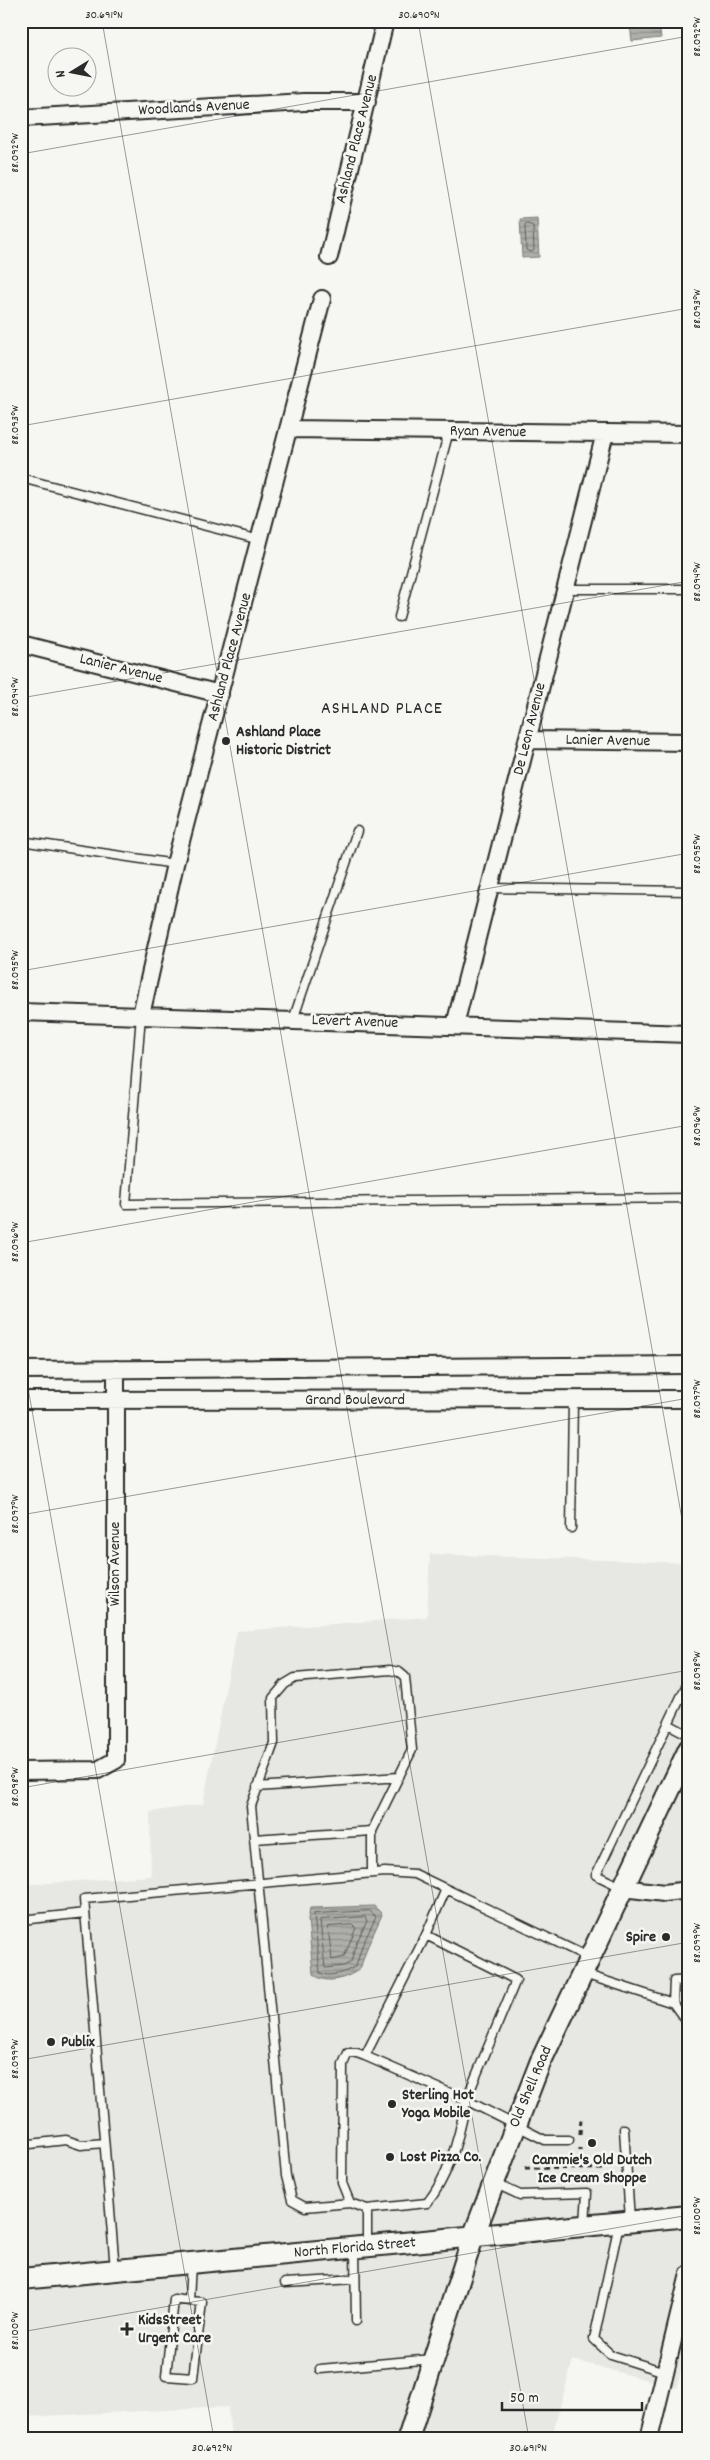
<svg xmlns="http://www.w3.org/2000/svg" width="710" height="2460" viewBox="0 0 710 2460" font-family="Dekko,sans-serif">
  <defs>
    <pattern id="water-rules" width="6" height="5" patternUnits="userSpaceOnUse" patternTransform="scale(1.25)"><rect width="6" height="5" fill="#aeaeab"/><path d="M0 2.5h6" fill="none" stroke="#8e8e8b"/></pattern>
  </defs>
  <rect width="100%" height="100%" fill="#f6f6f2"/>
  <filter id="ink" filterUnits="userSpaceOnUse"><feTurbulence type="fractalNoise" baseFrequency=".02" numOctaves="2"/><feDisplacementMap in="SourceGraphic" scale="10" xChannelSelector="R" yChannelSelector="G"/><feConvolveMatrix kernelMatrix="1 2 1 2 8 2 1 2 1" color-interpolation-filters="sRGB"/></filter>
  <g filter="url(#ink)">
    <path fill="#e7e7e3" d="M430 1554 689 1563V2356L685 2355 677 2388 573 2360 551 2439H231L228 2407 21 2417V1885L151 1876 150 1812 203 1804 237 1631 427 1617Z"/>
    <path fill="url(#water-rules)" stroke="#7a7a78" d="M643 23 644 26 659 24 661 38 632 41 630 25Z
      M537 218 539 257 522 258 520 219Z
      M374 1906 382 1914 381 1917 367 1948 360 1969C347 1978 327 1986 313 1974L308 1919 310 1908Z"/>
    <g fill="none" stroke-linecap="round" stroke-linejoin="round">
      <path stroke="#5f5f5e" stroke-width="1" d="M528 224 533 226 534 250 532 252 526 250 525 226Z
        M370 1911 376 1917 362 1946 356 1966C346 1972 331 1978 320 1973L314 1914Z
        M365 1917 367 1921 356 1944 351 1962 344 1966 325 1968 320 1920Z
        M353 1925 356 1928 344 1957 332 1960 328 1927Z"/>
      <defs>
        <path id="service" d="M21 478 260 540
          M566 589H689
          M399 617 449 431
          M21 841 175 864
          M489 888 689 891
          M141 1015 126 1204 689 1198
          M293 1020 357 831
          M571 1528 573 1401
          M668 1724 689 1735
          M257 1787 399 1777
          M254 1839 372 1831
          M623 1888 596 1875 689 1680
          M446 1889 426 1935 516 1980 466 2100 545 2140H569
          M21 1920 85 1913
          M584 1974 673 2003
          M689 1980 674 1981 673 2003 689 2025
          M365 2056 466 2100C460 2135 450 2175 427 2203L367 2209V2245
          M624 2129 630 2220
          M21 2145 66 2140 81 2145 104 2143
          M494 2183 520 2195 587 2193 585 2224
          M350 2203 305 2207 292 2200 286 2176 251 1806 274 1743 273 1698 285 1684 295 1678 390 1670 399 1672 405 1677 412 1750 372 1831V1873
          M367 2209 350 2203 342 2183 343 2064 348 2053H357L365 2056 426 1935
          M619 2224 594 2339 611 2355 665 2372
          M355 2248 356 2321
          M115 2269 84 1899 385 1872 415 1874 590 1958
          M285 2283 355 2279
          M189 2301 174 2299 166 2376 193 2378 202 2302 189 2301 191 2263
          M320 2369 433 2359"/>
        <path id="minor" d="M21 118 304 102H367
          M329 257 385 21
          M288 429 689 434
          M21 644 220 694
          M527 740 689 742
          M21 1012 689 1034
          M141 1015 175 864 322 299
          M455 1025 605 433
          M21 1370 689 1365
          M21 1400 689 1399
          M21 1771 98 1770 116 1760V1369
          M623 1888 664 1893 689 1890
          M649 2439 689 2274"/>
        <path id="tertiary" d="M21 2279 689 2216
          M408 2439 473 2237 540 2063 689 1749"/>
      </defs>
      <use href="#service" stroke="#2b2b2b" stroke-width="11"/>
      <use href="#minor" stroke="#2b2b2b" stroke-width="20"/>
      <use href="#tertiary" stroke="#2b2b2b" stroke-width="24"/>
      <path stroke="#2b2b2b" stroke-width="3" stroke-dasharray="5 4" stroke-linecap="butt" d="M580 2134 581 2118
        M525 2168 605 2169
        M580 2169V2148"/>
      <use href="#service" stroke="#f6f6f2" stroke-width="8"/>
      <use href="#minor" stroke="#f6f6f2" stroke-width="16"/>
      <use href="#tertiary" stroke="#f6f6f2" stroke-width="20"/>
    </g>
  </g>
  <path fill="none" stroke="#2b2b2b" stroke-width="1" stroke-opacity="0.45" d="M102 21 529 2439M418 21 689 1559M21 154 689 36M21 426 689 308M21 698 689 581M21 971 689 853M21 1243 689 1125M21 1348 214 2439M21 1515 689 1398M21 1788 689 1670M21 2060 689 1942M21 2332 689 2215"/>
  <g fill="#2b2b2b" stroke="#f6f6f2" stroke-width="2">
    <circle cx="226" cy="741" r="5"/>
    <circle cx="666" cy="1937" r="5"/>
    <circle cx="51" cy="2042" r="5"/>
    <circle cx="392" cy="2104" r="5"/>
    <circle cx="592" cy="2143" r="5"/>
    <circle cx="390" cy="2157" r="5"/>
    <path d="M124.5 2321.5h5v5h5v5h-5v5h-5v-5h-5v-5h5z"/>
  </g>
  <g text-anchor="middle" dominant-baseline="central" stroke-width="5" stroke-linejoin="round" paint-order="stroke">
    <g font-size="16" fill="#2b2b2b" stroke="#f6f6f2">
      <text transform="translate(194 108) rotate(-3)">Woodlands Avenue</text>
      <text transform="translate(357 139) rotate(-76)">Ashland Place Avenue</text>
      <text transform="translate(488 432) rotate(1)">Ryan Avenue</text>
      <text transform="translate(230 657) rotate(-75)">Ashland Place Avenue</text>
      <text transform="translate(121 669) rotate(14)">Lanier Avenue</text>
      <text transform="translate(530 729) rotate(-76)">De Leon Avenue</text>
      <text transform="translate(608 741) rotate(1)">Lanier Avenue</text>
      <text transform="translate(355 1022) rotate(2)">Levert Avenue</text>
      <text x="355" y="1400">Grand Boulevard</text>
      <text transform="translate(115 1564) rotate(-90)">Wilson Avenue</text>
      <text transform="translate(531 2087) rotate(-67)">Old Shell Road</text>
      <text transform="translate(355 2248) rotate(-5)">North Florida Street</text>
    </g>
    <g font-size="16" font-weight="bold" fill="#2b2b2b" stroke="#f6f6f2" text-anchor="start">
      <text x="236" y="732">Ashland Place<tspan x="236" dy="18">Historic District</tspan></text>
      <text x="656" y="1937" text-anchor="end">Spire</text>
      <text x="61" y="2042">Publix</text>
      <text x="402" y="2095">Sterling Hot<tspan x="402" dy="18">Yoga Mobile</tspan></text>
      <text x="400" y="2157">Lost Pizza Co.</text>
      <text x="592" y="2160" text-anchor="middle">Cammie's Old Dutch<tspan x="592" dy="18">Ice Cream Shoppe</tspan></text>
      <text x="138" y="2320">KidsStreet<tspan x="138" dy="18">Urgent Care</tspan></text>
    </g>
    <g font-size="18" letter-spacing="1" fill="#2b2b2b" stroke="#f6f6f2">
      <text x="382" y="709">ASHLAND PLACE</text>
    </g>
  </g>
  <rect width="710" height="2460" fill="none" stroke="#f6f6f2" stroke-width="55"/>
  <g transform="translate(72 72) rotate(260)"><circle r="24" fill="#f6f6f2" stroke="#a5a5a2"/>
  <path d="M0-4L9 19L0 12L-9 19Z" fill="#2b2b2b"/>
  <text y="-8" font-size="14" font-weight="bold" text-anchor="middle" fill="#2b2b2b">N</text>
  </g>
  <path d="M502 2402v8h140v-8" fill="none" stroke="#2b2b2b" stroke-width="2.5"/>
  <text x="510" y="2402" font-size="15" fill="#2b2b2b" stroke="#f6f6f2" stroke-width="4" paint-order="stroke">50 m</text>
  <rect x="28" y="28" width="654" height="2404" fill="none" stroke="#2b2b2b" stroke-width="2"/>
  <g font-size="12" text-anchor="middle" fill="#2b2b2b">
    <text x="104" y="18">30.691°N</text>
    <text x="419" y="18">30.690°N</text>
    <text transform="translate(696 37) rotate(-90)" y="4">88.092°W</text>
    <text transform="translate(14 153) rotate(-90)" y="4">88.092°W</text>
    <text transform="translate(696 309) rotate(-90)" y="4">88.093°W</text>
    <text transform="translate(14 425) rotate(-90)" y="4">88.093°W</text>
    <text transform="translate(696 582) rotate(-90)" y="4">88.094°W</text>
    <text transform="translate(14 697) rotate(-90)" y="4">88.094°W</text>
    <text transform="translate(696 854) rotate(-90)" y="4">88.095°W</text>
    <text transform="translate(14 970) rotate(-90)" y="4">88.095°W</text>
    <text transform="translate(696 1126) rotate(-90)" y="4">88.096°W</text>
    <text transform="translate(14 1242) rotate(-90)" y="4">88.096°W</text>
    <text transform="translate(696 1399) rotate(-90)" y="4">88.097°W</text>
    <text transform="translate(14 1514) rotate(-90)" y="4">88.097°W</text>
    <text transform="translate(696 1671) rotate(-90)" y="4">88.098°W</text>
    <text transform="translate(14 1787) rotate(-90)" y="4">88.098°W</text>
    <text transform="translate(696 1943) rotate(-90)" y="4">88.099°W</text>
    <text transform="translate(14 2059) rotate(-90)" y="4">88.099°W</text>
    <text transform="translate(696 2216) rotate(-90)" y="4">88.100°W</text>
    <text transform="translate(14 2331) rotate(-90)" y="4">88.100°W</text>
    <text x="212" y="2451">30.692°N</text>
    <text x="528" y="2451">30.691°N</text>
  </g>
</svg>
